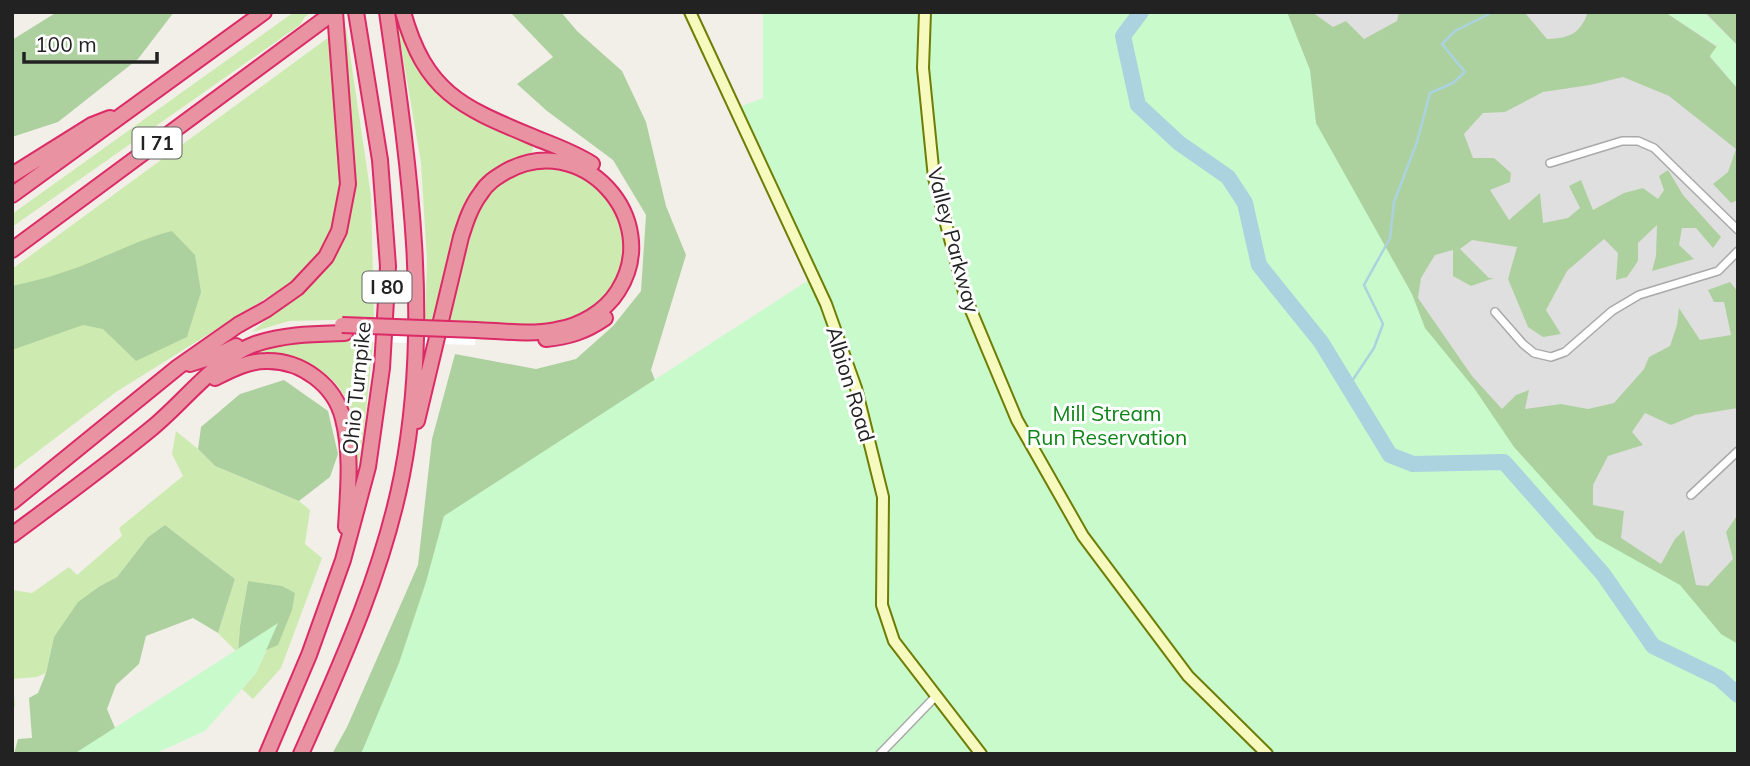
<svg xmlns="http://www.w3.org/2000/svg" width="1750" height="766" viewBox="0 0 1750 766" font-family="Mulish,sans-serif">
  <rect width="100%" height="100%" fill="#f2efe9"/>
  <path fill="#e0dfdf" d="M1287 12H1738V644L1596 538 1425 328Z"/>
  <path fill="#cdebb0" d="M294 12 310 13 305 17 300 25 12 227V214Z
    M346 27 371 196 374 319 289 321 252 332 321 275 343 234 351 207 354 170 341 30Z
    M403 27 417 65 535 143 531 154C514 161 493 169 479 183 452 210 444 283 436 321L425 320 427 261 421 163 398 28Z
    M329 37 339 137 341 190 337 213 324 252 300 277 116 392 12 471V269Z
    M550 165C570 169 586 176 602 190 632 215 634 276 604 301 597 306 588 310 580 314 574 317 568 322 561 324 536 331 477 322 449 321L466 239 475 209 503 176 525 167Z
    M345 338V341L373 342 364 431 356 478C355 454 357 424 347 401 331 366 290 351 254 353 281 337 315 339 345 338Z
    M176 431 198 449 215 466 299 501 310 510 305 544 322 558 281 668 253 699 242 689 256 673 267 649 248 581 240 626 238 653 218 633 235 579 165 525 148 537 117 577 100 586 54 637 46 673 37 677 13 679 15 707H12V590L32 593 69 567 77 575 122 536 119 528 183 476 172 454Z"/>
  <path fill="#add19e" d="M57 12H174L138 59 58 122 12 137V40Z
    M510 12H561L577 31 622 71 646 122 666 206 686 255 651 370 803 754H332L347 727 418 565 432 439 455 354 536 369 576 359 613 326 641 291 646 215 613 160 547 111 517 84 553 57Z
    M1004 12H1312L1333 27 1346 21 1364 39 1397 21 1399 12H1528L1526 14 1547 39C1570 38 1580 34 1588 12H1665L1717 47 1710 57 1738 89V200L1731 203 1713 184 1728 172 1736 149 1669 96 1623 77 1590 85 1543 92 1505 112 1483 113 1464 134 1473 158H1494L1511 173 1510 182 1490 190 1509 220 1540 193 1543 223 1568 218 1580 208 1569 186 1581 180 1593 210 1624 193 1643 188 1658 199 1664 190 1659 176 1668 170 1683 195 1721 237 1713 248 1696 228H1682L1679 245 1694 259 1652 271 1656 256 1657 225 1638 243V261L1627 277 1616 280 1618 253 1604 239 1567 271 1546 310 1561 334 1543 337 1528 327 1508 279 1517 247 1472 240 1460 249 1489 278H1494L1471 286 1453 276V250L1435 255 1421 278 1418 298 1472 376 1502 409 1516 395 1529 390 1525 409 1561 404 1588 409 1614 403 1644 369 1649 357 1670 346 1677 325 1679 308 1700 340 1731 335 1724 302H1714L1708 290 1730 282 1738 292V408L1695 415 1671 425 1645 413 1632 432 1643 445 1608 456 1593 485V505L1624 511 1621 538 1661 564 1675 539 1684 530 1696 585 1708 586 1733 559 1726 532 1738 514V754Z
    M1705 12H1738V46Z
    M172 231 195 255 201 292 187 337 136 361 103 329 83 325 12 350V286C39 280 65 273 91 262 118 251 144 238 172 231Z
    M284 380 328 411 338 454 330 477 299 501 215 466 198 449 201 427 240 394Z
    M165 525 235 579 218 633 193 618 146 636 139 664 116 685 107 709 123 747 130 754H14L18 739 32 738 29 698 38 693 46 673 54 637 78 602 100 586 117 577 148 537Z
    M248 581 282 586 295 593 292 610 278 645 250 657 238 653 240 626Z"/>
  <path fill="#c8facc" d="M763 12H1287L1310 70 1316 123 1412 294 1425 328 1474 388 1514 447 1596 538 1680 585 1721 634 1738 644V754H361L399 663 426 582 444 516 812 278 734 109 763 98Z
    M1665 12H1703L1738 46V89L1710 56 1717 46Z
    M278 623 256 673 205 731 154 754H74Z"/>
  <path fill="#fff" d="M345 318 476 322 475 345 345 341Z"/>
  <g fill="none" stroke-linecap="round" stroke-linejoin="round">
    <path stroke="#aad3df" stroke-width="2.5" d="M1348 387 1374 348 1383 324 1364 285 1390 238 1394 202 1417 142 1430 93 1453 83 1465 72 1442 44 1455 31 1493 12"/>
    <path stroke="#aad3df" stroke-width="16" d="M1141 12 1123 36 1138 105 1179 143 1228 177 1245 203 1259 265 1321 342 1390 455 1413 464 1504 462 1603 574 1653 646 1719 678 1738 695"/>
    <defs>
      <path id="street" d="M1550 163 1622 141H1638L1654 148 1738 230
        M1495 312 1523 344 1534 353 1551 357 1565 352 1612 311 1639 295 1718 271 1738 251
        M1691 495 1738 451
        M880 754 936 696"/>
      <path id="secondary" d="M690 12 826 304 856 388 883 497 882 605 894 641 981 754
        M925 12 923 68 934 178 965 296 1017 420 1083 536 1188 676 1267 754"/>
      <path id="highway" d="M403 12C426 95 464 108 538 139 556 146 575 153 592 164
        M12 175 92 125 110 118
        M12 195 264 12
        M12 250 334 12
        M546 339C569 337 586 331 605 318
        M190 364 218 355 236 346
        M215 378C231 370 248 361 266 361 301 360 335 385 343 419 352 454 348 491 346 527
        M417 421 461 237C466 221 471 206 481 193 487 183 495 178 505 172 581 128 664 219 618 291 605 312 580 326 556 330 530 335 502 331 476 330
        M12 502 178 367 238 325 267 309 297 288 326 257 339 231 348 184 335 12
        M12 535C59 500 107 465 152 428 185 401 215 359 255 344 285 334 314 334 345 333
        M267 754 309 655 343 560 368 467 382 368 388 266 380 160 356 12
        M301 754C341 664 383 572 402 475 432 321 409 166 387 12"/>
    </defs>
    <use href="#street" stroke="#a9a9a9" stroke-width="10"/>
    <use href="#secondary" stroke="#707d05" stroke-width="14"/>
    <use href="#highway" stroke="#dc2a67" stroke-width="18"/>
    <use href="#street" stroke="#fff" stroke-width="7"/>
    <use href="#secondary" stroke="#f7fabf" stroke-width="10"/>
    <use href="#highway" stroke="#e892a2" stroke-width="14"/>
    <defs>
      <path id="highway-bridge" d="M342 325 476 330"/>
    </defs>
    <use href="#highway-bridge" stroke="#dc2a67" stroke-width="18" stroke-linecap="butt"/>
    <use href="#highway-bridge" stroke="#e892a2" stroke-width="14"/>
  </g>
  <g text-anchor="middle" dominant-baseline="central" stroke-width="6" stroke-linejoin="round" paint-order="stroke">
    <g fill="#fff" stroke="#646464" stroke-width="2">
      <rect x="132.5" y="127.5" width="49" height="31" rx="5"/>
      <rect x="362.5" y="271.5" width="49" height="31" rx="5"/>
    </g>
    <g font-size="19" font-weight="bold" fill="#222">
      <text x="157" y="143">I 71</text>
      <text x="387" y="287">I 80</text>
    </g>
    <g font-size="21" fill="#222" stroke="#fff">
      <text transform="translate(954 240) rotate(75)">Valley Parkway</text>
      <text transform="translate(851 384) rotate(73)">Albion Road</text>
      <text transform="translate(356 388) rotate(-84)">Ohio Turnpike</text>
    </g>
    <g font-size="21" fill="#0c8416" stroke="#fff">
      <text x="1107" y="413">Mill Stream<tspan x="1107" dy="24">Run Reservation</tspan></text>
    </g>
  </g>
  <rect width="1750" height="766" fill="none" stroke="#222222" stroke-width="28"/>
  <path d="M24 52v10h133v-10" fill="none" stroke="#222222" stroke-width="3.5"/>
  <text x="35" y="52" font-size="21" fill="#222222" stroke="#ffffff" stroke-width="5" paint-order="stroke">100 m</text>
</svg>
